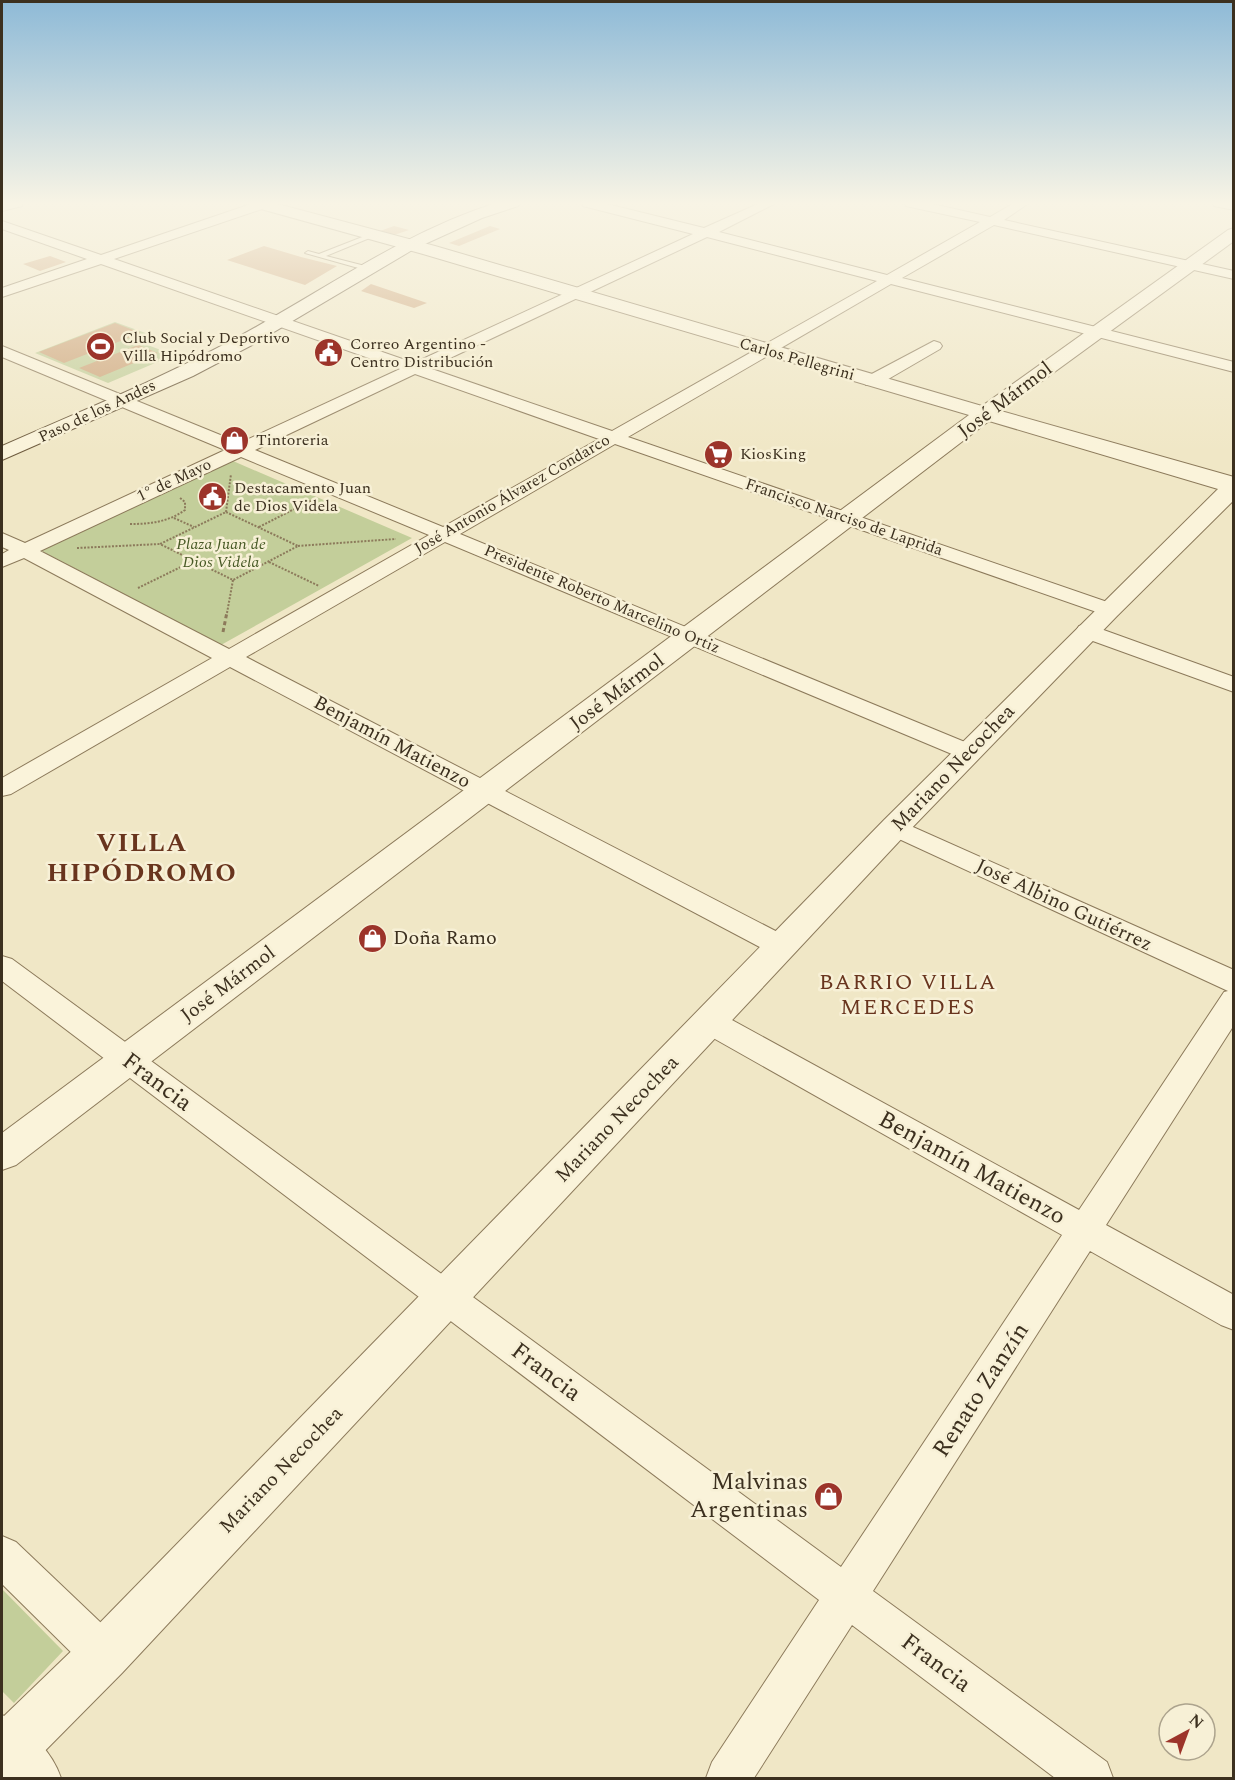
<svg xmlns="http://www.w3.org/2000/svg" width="1235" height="1780" viewBox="0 0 1235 1780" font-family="Spectral,serif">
  <rect width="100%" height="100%" fill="#f0e7c6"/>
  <path fill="#c3ce9a" d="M115 322 151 335 137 341 174 355 108 383 35 353Z
    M233 461 412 538 221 645 40 550Z
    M2 1589 63 1651 14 1703 2 1691Z"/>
  <path fill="#cea67c" d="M394 226 409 230 391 236 380 231Z
    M490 226 500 229 459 246 449 243Z
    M264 246 301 257 337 266 305 285 227 260Z
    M50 256 66 262 40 271 23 264Z
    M371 284 427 303 414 308 361 291Z
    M115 323 141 333 64 363 39 352Z
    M138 345 158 353 100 377 79 368Z
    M213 491 227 497 213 504 199 498Z"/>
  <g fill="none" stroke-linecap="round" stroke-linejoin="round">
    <defs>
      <path id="service" d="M370 234 372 237 326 256 369 267V271L305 253 308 251 319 254Z"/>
      <path id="minor" d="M2 203H23L22 206 2 211Z
        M254 203H272L271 206 114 259 414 363 693 234 583 206 582 203H603L704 228 760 203H776L719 232 887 275 980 222 906 206 905 203H928L990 217 1014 203H1029L1004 220 1234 271V279L994 225 902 278 1234 362V372L891 284 628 437 1116 605 1119 610 1116 615 1108 616 615 444 460 534 977 747 980 752 977 757 968 759 959 757 445 542 246 657 791 939 795 946 791 953 781 956 771 953 230 667 11 794 2 796V778L212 658 24 558 2 567V554L9 550 2 547V533L25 543 225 450 2 357V346L240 443 400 369 101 264 2 297V288L87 259 2 229V221L101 255ZM707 237 877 281 612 431 429 368ZM415 374 599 439 443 527 255 450ZM241 457 429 535 229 649 40 551Z
        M1213 203H1234V210L1214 206Z
        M934 341 940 343 942 346 940 349 878 385H866L864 381 866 377Z
        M1087 624 1234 677V692L1079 636 1076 631 1079 626Z
        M895 819 1234 970V1025L1106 1225 1234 1295V1330L1221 1325 1090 1251 873 1591 1107 1762 1113 1778H1055L852 1625 754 1778H706L712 1762 819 1600 2 981V956L12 959 841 1567 1062 1235 699 1030 695 1022 699 1014 710 1011 721 1014 1079 1210 1224 992 1228 991 886 833 882 827 886 821Z
        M2 1536 16 1542 119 1640 125 1655 119 1670 104 1676 89 1670 2 1584Z
        M2 1715C27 1725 53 1753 61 1778H9L2 1770Z"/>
      <path id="tertiary" d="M248 203H274L435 246 982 406 1228 230 1234 228V241L1001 411 1234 477V500L1117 616 906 834 122 1673 21 1775 14 1778H2V1718L86 1637 884 820 1218 489 989 421 16 1165 2 1170V1133L969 415 423 254 250 206Z"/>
      <path id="secondary" d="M496 203H520L518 206 482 218 414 249 252 345 193 376 2 460V446C81 411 161 379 238 337 323 291 402 233 496 203Z"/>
    </defs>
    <use href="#service" stroke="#8c7a5b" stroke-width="2"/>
    <use href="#minor" stroke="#8c7a5b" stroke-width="2"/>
    <use href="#tertiary" stroke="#8c7a5b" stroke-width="2"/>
    <use href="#secondary" stroke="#6e5b3e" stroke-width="2"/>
    <path stroke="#8c7a5b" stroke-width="2" stroke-dasharray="2 1.5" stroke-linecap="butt" d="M226 512 298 546 233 580 160 544Z
      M226 512 231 474
      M174 518 194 527
      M130 524C150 524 168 522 185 510V502L180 498
      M259 527 314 499
      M298 546 396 539
      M77 548 160 544
      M269 562 319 586
      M138 588 193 561
      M227 613 233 580"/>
    <path stroke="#8c7a5b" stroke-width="3" stroke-dasharray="4 3" stroke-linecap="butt" d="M223 632 227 612"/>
    <use href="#service" fill="#faf3da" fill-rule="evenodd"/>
    <use href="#minor" fill="#faf3da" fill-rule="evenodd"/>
    <use href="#tertiary" fill="#faf3da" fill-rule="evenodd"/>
    <use href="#secondary" fill="#faf3da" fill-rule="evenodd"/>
  </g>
  <linearGradient id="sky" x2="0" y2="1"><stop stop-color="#8ebad7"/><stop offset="0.45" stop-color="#f8f4e5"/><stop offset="1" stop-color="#f8f4e5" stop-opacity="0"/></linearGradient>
  <rect width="1235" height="452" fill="url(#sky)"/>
  <defs>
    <symbol id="stadium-disc" viewBox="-11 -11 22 22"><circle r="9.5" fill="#9c342a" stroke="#f7f0d6"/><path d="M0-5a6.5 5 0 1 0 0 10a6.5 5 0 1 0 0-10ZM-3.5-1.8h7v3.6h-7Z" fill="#fff"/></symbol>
    <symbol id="civic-disc" viewBox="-11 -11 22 22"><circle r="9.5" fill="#9c342a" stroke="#f7f0d6"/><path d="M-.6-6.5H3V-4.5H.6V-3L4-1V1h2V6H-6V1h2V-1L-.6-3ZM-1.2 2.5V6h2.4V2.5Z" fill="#fff"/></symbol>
    <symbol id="shop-disc" viewBox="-11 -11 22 22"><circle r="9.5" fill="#9c342a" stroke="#f7f0d6"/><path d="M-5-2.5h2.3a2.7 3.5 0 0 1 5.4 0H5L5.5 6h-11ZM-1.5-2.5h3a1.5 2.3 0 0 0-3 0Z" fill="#fff"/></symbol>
    <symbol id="supermarket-disc" viewBox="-11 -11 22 22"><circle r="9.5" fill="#9c342a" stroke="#f7f0d6"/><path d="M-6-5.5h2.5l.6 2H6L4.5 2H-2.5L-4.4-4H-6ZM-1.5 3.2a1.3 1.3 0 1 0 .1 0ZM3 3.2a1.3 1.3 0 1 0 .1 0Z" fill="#fff"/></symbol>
  </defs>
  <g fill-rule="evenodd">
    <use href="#stadium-disc" x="84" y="330" width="33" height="33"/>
    <use href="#civic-disc" x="312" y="336" width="33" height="33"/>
    <use href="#shop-disc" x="218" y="424" width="33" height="33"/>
    <use href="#supermarket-disc" x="702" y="438" width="33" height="33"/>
    <use href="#civic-disc" x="196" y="480" width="33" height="33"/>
    <use href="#shop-disc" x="356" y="922" width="33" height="33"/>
    <use href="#shop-disc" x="812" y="1480" width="33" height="33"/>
  </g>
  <g text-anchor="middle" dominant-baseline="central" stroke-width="5" stroke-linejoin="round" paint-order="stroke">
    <g font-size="16" fill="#3c301f" stroke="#f7f0d6" text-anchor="start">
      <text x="122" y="338">Club Social y Deportivo<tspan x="122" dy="18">Villa Hipódromo</tspan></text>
      <text x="350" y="344">Correo Argentino -<tspan x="350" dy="18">Centro Distribución</tspan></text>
      <text x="256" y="440">Tintoreria</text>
      <text x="740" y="454">KiosKing</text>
      <text x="234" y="488">Destacamento Juan<tspan x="234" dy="18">de Dios Videla</tspan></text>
    </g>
    <g font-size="16" fill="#3c301f" stroke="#f7f0d6">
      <text transform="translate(797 359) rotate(16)">Carlos Pellegrini</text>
      <text transform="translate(97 411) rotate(-25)">Paso de los Andes</text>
      <text transform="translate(174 480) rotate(-25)">1° de Mayo</text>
      <text transform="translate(512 494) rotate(-30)">José Antonio Álvarez Condarco</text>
      <text transform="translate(844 517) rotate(19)">Francisco Narciso de Laprida</text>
      <text transform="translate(602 599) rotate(23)">Presidente Roberto Marcelino Ortiz</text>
    </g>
    <g font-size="16" font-style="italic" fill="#475925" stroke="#f7f0d6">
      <text x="221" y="544">Plaza Juan de<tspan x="221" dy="18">Dios Videla</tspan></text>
    </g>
    <g font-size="20" fill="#3c301f" stroke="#f7f0d6">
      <text transform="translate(1005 400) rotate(-37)">José Mármol</text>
      <text transform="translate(617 692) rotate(-37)">José Mármol</text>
      <text transform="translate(392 742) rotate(28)">Benjamín Matienzo</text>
      <text transform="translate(953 768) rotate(-46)">Mariano Necochea</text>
      <text transform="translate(1064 905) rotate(25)">José Albino Gutiérrez</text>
      <text transform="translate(228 984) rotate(-37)">José Mármol</text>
      <text transform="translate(617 1119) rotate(-46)">Mariano Necochea</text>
      <text transform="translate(281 1470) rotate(-46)">Mariano Necochea</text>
    </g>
    <g font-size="20" fill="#3c301f" stroke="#f7f0d6" text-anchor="start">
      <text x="393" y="938">Doña Ramo</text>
    </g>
    <g font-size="22" letter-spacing="1.5" fill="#69351e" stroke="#f7f0d6">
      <text x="908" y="982">BARRIO VILLA<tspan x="908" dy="25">MERCEDES</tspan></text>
    </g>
    <g font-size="24" fill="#3c301f" stroke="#f7f0d6">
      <text transform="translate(157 1082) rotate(37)">Francia</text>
      <text transform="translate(972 1168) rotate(29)">Benjamín Matienzo</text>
      <text transform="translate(546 1372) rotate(37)">Francia</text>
      <text transform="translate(981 1390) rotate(-57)">Renato Zanzín</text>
      <text transform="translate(936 1663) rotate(37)">Francia</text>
    </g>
    <g font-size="24" fill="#3c301f" stroke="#f7f0d6" text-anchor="end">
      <text x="808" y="1482">Malvinas<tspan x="808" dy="28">Argentinas</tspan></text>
    </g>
    <g font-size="26" font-weight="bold" letter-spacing="1.5" fill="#69351e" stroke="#f7f0d6">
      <text x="142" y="843">VILLA<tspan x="142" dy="30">HIPÓDROMO</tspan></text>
    </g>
  </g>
  <rect width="1235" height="1780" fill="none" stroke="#3c301f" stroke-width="6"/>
  <g transform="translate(1187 1732) rotate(41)"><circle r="28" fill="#f7f0d6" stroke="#aca38d" stroke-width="1.5"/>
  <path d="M0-4.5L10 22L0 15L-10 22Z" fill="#9c342a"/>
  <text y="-9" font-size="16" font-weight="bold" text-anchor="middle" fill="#3c301f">N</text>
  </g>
</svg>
